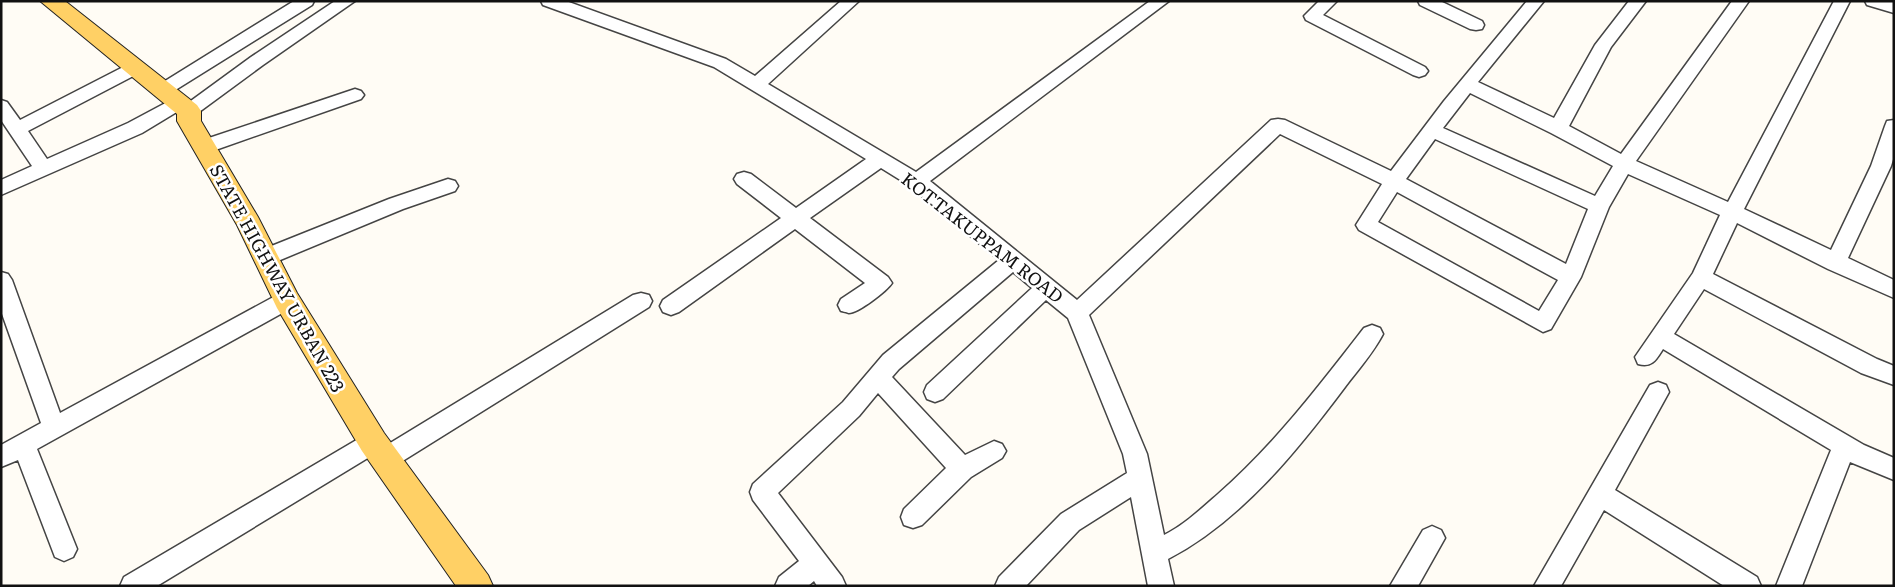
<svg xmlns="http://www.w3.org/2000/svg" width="1895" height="587" viewBox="0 0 1895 587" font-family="Literata,serif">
  <rect width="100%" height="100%" fill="#fffcf5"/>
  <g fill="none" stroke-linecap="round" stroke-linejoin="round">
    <defs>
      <path id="minor" d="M294 1H314L312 5 169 94 163 96 157 94 154 90 157 86Z
        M335 1H355L263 65 195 115 189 117 183 115 180 110 142 133 1 195V180L32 166 1 120V100L7 102 20 120 129 64 135 62 141 64 144 68 141 72 28 131 47 159 128 123 173 99 179 97 185 99 188 103 251 57Z
        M541 1H566L726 59 755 76 841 1H859L768 84 916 172 1150 1H1169L930 181 1077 300 1271 120 1278 119 1285 120 1391 171 1444 101 1527 1H1544L1478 82 1554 118 1595 45 1629 1H1646L1611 47 1569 126 1621 154 1732 1H1749L1636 161 1728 202 1834 1H1850L1744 209 1831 250 1871 166 1885 126 1887 121 1894 120V156L1891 166 1848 258 1894 280V298L1828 269 1737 223 1713 274 1877 359 1894 366V385L1861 373 1704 289 1674 334 1864 445 1894 458V480L1850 462 1802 586H1776L1831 450 1663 349C1656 360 1652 368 1638 364L1635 357 1693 273 1720 215 1628 174 1609 207 1581 277 1551 329 1543 332 1359 230 1356 225 1382 184 1280 134 1089 315 1147 454 1164 535C1184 525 1201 509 1218 494 1274 445 1319 386 1364 328L1372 325 1380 328 1383 334C1373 353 1358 370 1345 387 1297 451 1241 521 1168 559L1174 586H1148L1131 497 1079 530 1026 586H995L999 577 1061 514 1127 473 1123 454 1068 318 1046 300 943 399 935 402 927 399 924 392 927 385 1032 288 1013 272 899 369 892 377 965 455 994 441 1002 444 1006 451 1002 458 971 477 922 525 913 528 904 525 901 517 904 509 946 468 878 393 859 416 778 493 842 577 846 586H817L814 581 808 586H775L779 577 799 561 753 500 750 492 753 484 843 402 883 355 999 260 910 186 881 168 810 218 888 277 892 283C887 291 858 313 849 313 849 313 842 311 841 311L838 305 841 299 865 283 795 229 679 312 671 315 663 312 660 306 663 300 781 218 737 184 734 179 737 174 744 172 751 174 796 208 866 159 714 67 543 5ZM1470 93 1551 133 1613 166 1595 196 1443 128ZM1435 139 1588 209 1566 264 1406 179ZM1397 192 1558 280 1539 311 1378 222Z
        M1319 1H1337L1323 15 1425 67 1428 71 1425 75 1419 77 1413 75 1306 20 1304 16Z
        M1418 1H1440L1482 21 1484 25 1482 29 1476 30 1470 29 1420 5Z
        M1865 1 1894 2V13L1867 5Z
        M355 89 361 91 364 95 361 99 204 154 197 152 195 147 197 142Z
        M448 179 455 181 458 186 455 191 403 209 273 263 266 265 259 263 256 257 259 251 389 199Z
        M1 272 8 274 12 280 60 413 279 294 287 292 295 294 298 300 295 306 37 449 77 549 73 557 64 561 55 557 18 460 1 467V445L41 423 1 311Z
        M641 293 649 295 652 301 649 307 393 467 385 470 377 467 373 459 376 453 157 586H120L124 577 365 435 373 432 381 435 385 442 382 448 633 295Z
        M1658 382 1666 385 1669 392 1615 490 1757 577 1761 586H1724L1604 510 1561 586H1534L1650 385Z
        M1432 526 1441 530 1445 538 1418 586H1390L1423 530Z"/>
      <path id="major" d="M40 1H65L197 105 201 111V121L258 217 297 293 384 433 488 575 493 586H456L362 451 277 308 237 225 177 121V114Z"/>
    </defs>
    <use href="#minor" stroke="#444" stroke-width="3"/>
    <use href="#major" stroke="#222" stroke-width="2"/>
    <use href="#minor" fill="#fff" fill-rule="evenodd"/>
    <use href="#major" fill="#ffd065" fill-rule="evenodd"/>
  </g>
  <g text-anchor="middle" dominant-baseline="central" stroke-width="5" stroke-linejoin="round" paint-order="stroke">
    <g font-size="18" fill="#111" stroke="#fff">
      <text transform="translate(983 237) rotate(38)">KOTTAKUPPAM ROAD</text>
      <text transform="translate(278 278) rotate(61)">STATE HIGHWAY URBAN 223</text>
    </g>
  </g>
  <rect width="1895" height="587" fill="none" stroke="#111111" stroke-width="5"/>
</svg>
